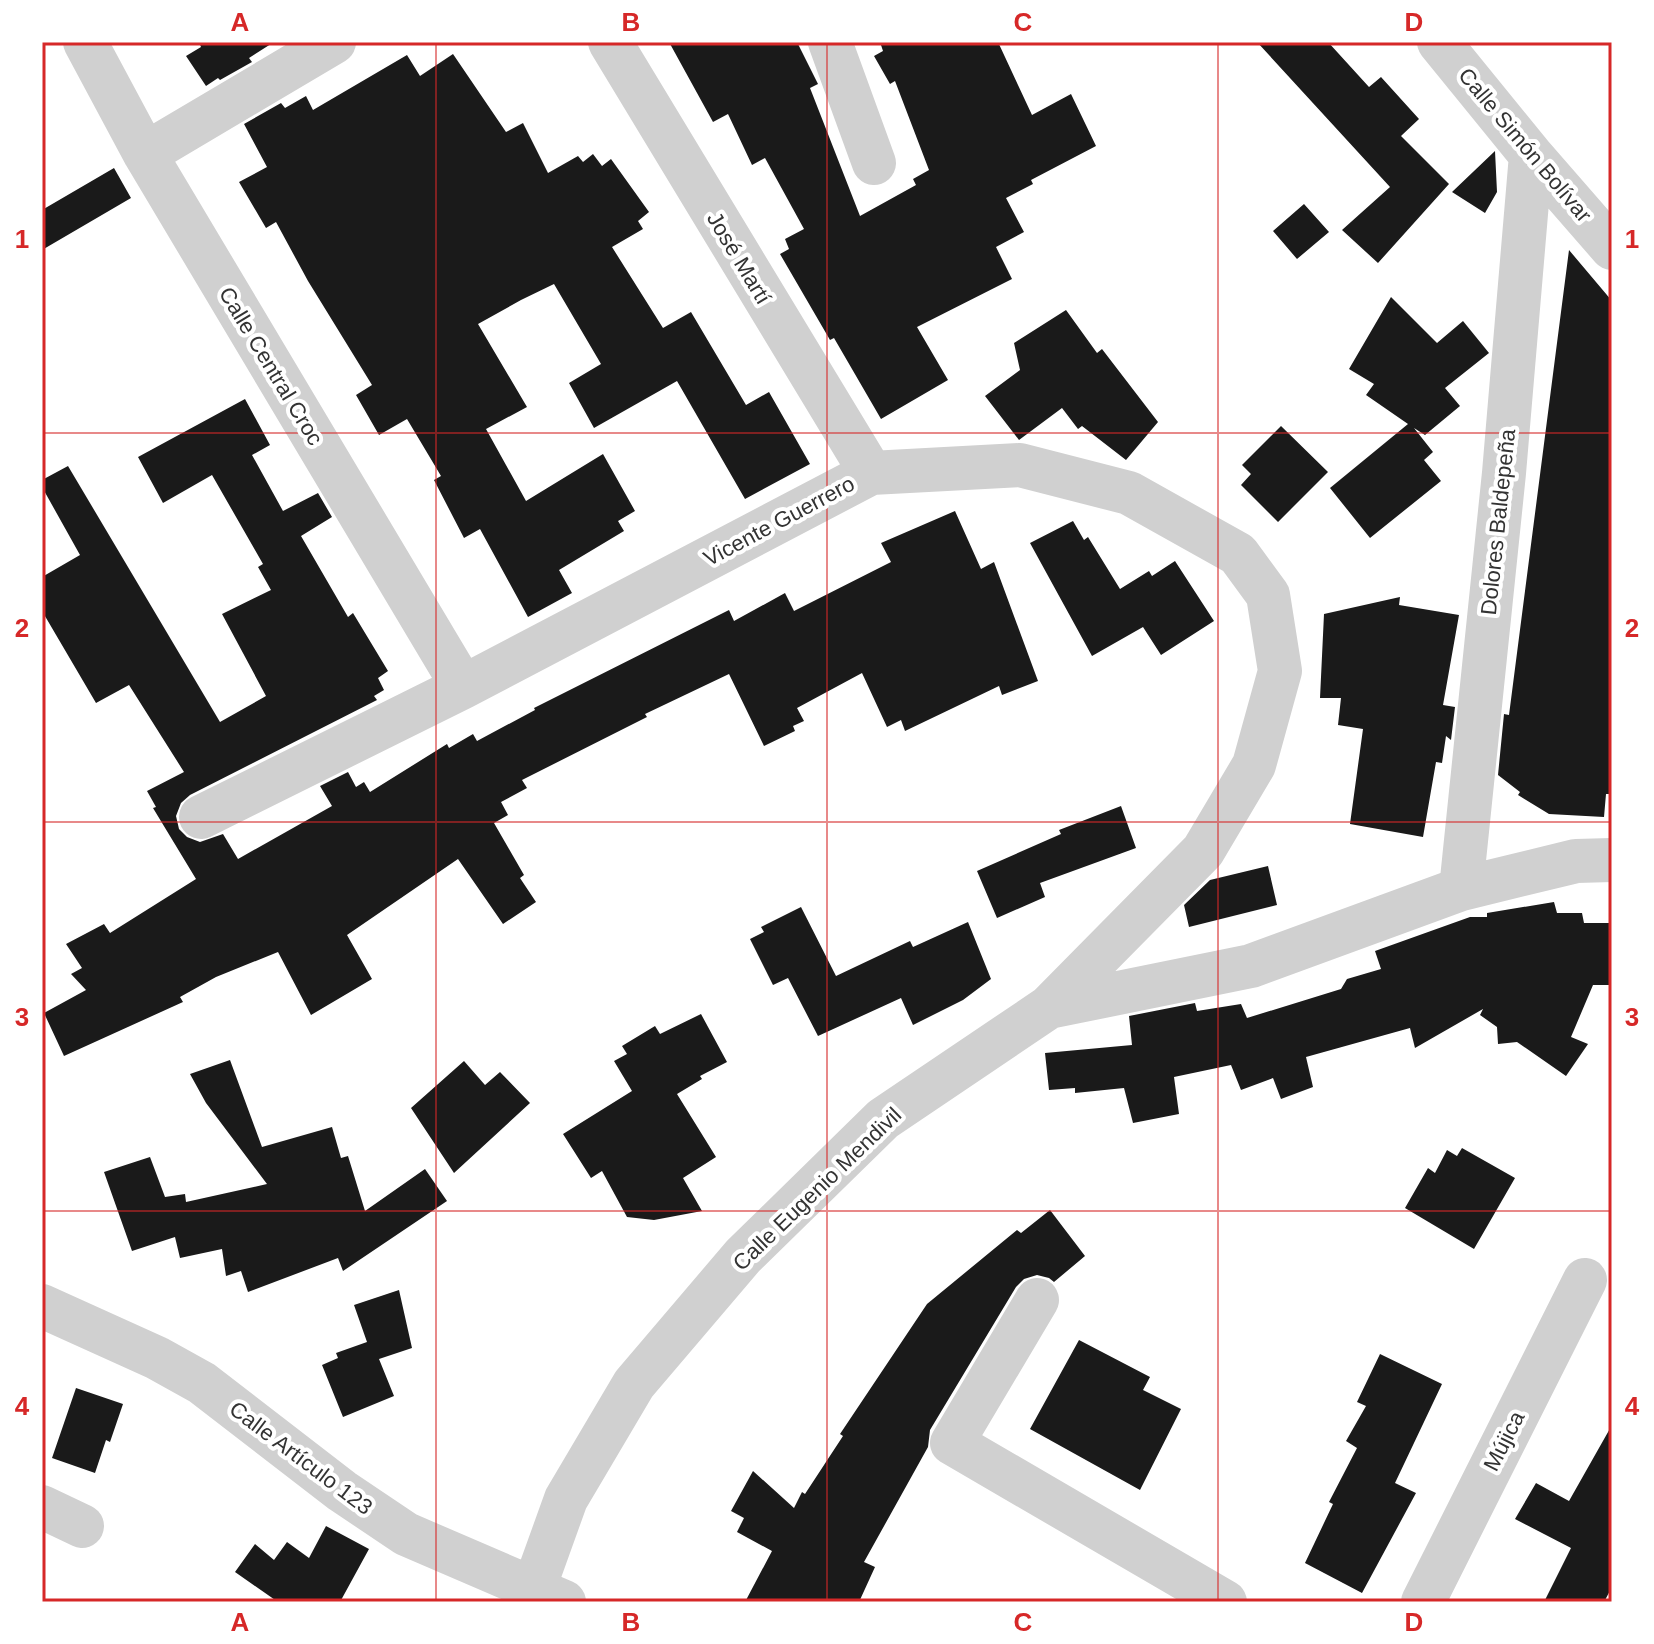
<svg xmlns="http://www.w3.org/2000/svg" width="1654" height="1644" viewBox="0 0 1654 1644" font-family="Helvetica,sans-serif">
  <rect width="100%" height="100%" fill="#fff"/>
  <path fill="#1a1a1a" d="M199 42H274L249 58 252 62 220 80 218 78 206 86 186 56 201 47Z
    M669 42H797L818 84 810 88 860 216 916 185 913 179 929 170 895 81 890 84 874 56 883 51 880 42H998L1032 115 1071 94 1096 146 1031 180 1033 184 1006 198 1024 232 996 247 1012 279 917 327 948 380 881 419 834 338 830 340 780 254 789 249 785 239 804 229 765 158 752 165 728 114 713 122Z
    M1257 42H1328L1369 87 1381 77 1419 119 1401 136 1449 184 1378 263 1342 230 1390 187Z
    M453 54 506 132 523 123 548 173 578 156 583 162 593 154 602 166 611 159 649 212 638 221 643 229 612 247 663 328 691 312 746 405 769 392 810 464 745 499 677 381 594 428 569 383 601 364 554 284 521 300 478 324 527 407 486 429 526 501 603 454 635 511 618 521 624 531 559 570 572 593 528 617 480 529 464 538 434 480 441 476 407 419 379 435 356 395 372 385 308 281 276 222 266 228 239 182 267 167 244 124 281 103 285 108 306 96 313 110 407 55 420 76Z
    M1495 151 1497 192 1485 213 1452 192Z
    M114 168 131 198 42 250V210Z
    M1304 204 1329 232 1297 259 1273 231Z
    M1569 250 1612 301V794H1606L1604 817 1549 814 1518 795 1520 792 1498 775 1504 714 1509 715Z
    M1391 297 1437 343 1463 321 1489 353 1445 388 1460 406 1425 435 1414 428 1433 452 1424 460 1441 481 1370 538 1330 488 1408 424 1366 395 1374 384 1349 369Z
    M1066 310 1097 353 1102 349 1158 422 1126 460 1082 426 1078 429 1062 408 1019 440 985 396 1020 370 1014 343Z
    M245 399 270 445 252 455 283 511 318 493 332 517 301 536 348 617 353 613 388 671 378 678 384 690 374 696 377 700 190 795 181 803 176 816 179 829 187 837 200 842 223 834 238 859 332 806 320 786 348 772 356 787 364 782 370 792 447 744 449 748 473 734 477 741 535 710 534 708 729 610 734 621 785 593 794 611 891 562 881 543 955 511 981 569 994 562 1038 681 1002 695 999 686 905 731 901 720 887 727 862 673 797 708 804 721 793 726 795 731 764 746 729 674 645 714 647 717 522 780 527 788 501 802 508 815 494 823 524 875 520 878 536 902 503 924 458 859 347 935 372 979 311 1015 278 952 216 977 180 997 183 1002 64 1056 44 1013 86 990 71 974 82 968 66 944 104 924 110 933 196 879 153 808 156 807 147 791 184 772 129 685 96 703 42 611V577L80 555 42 487V480L68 466 220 722 266 696 222 614 271 590 258 567 263 564 212 475 163 503 138 457Z
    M1281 426 1328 472 1278 522 1241 485 1251 474 1242 465Z
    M1073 521 1084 540 1088 537 1120 589 1149 571 1152 576 1175 561 1214 621 1161 655 1143 627 1092 656 1030 543Z
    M1400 597 1399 605 1459 615 1443 705 1455 707 1451 740 1446 736 1442 763 1436 762 1423 837 1350 824 1363 729 1338 725 1341 698H1320L1324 614Z
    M1121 806 1136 848 1040 883 1045 897 997 918 977 871 1061 834 1059 830Z
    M1268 866 1277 905 1189 927 1184 905 1210 880Z
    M1554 902 1557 913H1582L1584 923H1612V985H1593L1571 1037 1588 1044 1566 1076 1517 1042 1498 1044 1497 1027 1480 1015 1483 1009 1415 1048 1410 1028 1306 1057 1313 1087 1281 1099 1273 1078 1241 1090 1231 1065 1174 1077 1179 1114 1133 1123 1124 1088 1075 1093V1088L1049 1090 1045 1053 1132 1045 1129 1016 1195 1003 1197 1011 1241 1004 1247 1018 1341 989 1347 979 1381 969 1375 951 1470 917H1487V913Z
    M801 907 836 976 910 941 913 947 968 922 991 979 963 1000 913 1025 901 998 818 1036 788 978 773 985 750 939 764 932 761 927Z
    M701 1014 727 1062 700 1076 702 1079 677 1094 716 1157 683 1178 702 1211 654 1220 627 1217 602 1171 591 1178 563 1134 632 1091 614 1061 627 1054 622 1046 655 1026 660 1034Z
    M230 1060 262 1147 332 1127 341 1158 348 1156 365 1211 425 1169 447 1201 343 1271 338 1258 248 1292 241 1271 226 1276 222 1249 180 1258 175 1237 132 1251 104 1172 150 1157 165 1197 185 1194 186 1202 267 1184 206 1103 190 1074Z
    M464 1061 485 1085 500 1072 530 1103 454 1173 411 1108Z
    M1462 1148 1515 1178 1474 1249 1405 1208 1428 1168 1435 1173 1447 1150 1457 1156Z
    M1050 1210 1085 1256 1054 1282 1049 1278 1037 1275 1024 1279 1016 1287 930 1430 928 1447 864 1562 875 1567 859 1602H745L772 1551 737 1532 744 1518 731 1511 753 1471 794 1508 802 1492 805 1494 843 1436 840 1434 927 1304 1017 1230 1021 1233Z
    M399 1290 412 1348 379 1359 394 1396 343 1417 322 1365 338 1358 336 1353 367 1342 354 1305Z
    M1079 1340 1150 1377 1143 1390 1181 1409 1140 1490 1030 1429Z
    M1380 1354 1442 1384 1395 1483 1416 1493 1362 1593 1305 1563 1333 1504 1329 1502 1357 1448 1346 1441 1366 1406 1357 1402Z
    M76 1388 123 1404 110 1442 106 1440 95 1473 52 1458Z
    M1612 1425V1587L1604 1602H1544L1571 1548 1515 1519 1536 1483 1569 1501Z
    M326 1526 369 1549 340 1602H278L235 1572 255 1544 274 1560 287 1542 309 1558Z"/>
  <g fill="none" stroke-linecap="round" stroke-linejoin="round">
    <path stroke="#d0d0d0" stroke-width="44" d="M85 42 145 154 463 687
      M610 42 871 473
      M830 42 874 163
      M1439 42 1531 155 1612 248
      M145 154 334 42
      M201 817 463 687 871 473 1020 465 1129 493 1238 554 1268 595 1280 671 1254 765 1203 851 1049 1007
      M1461 889 1504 473 1531 155
      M1037 1300 952 1443 1225 1602
      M42 1306 157 1358 202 1383 342 1491 406 1534 564 1602
      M42 1507 82 1526
      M534 1588 566 1499 634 1384 743 1256 883 1119 1049 1007 1251 966 1461 889 1576 861 1612 860
      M1423 1602 1585 1280"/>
  </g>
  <path fill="none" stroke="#d62828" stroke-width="2" stroke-opacity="0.55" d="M436 42V1602M827 42V1602M1218 42V1602M42 433H1612M42 822H1612M42 1211H1612"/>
  <g text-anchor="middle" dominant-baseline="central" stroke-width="8" stroke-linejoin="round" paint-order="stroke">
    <g font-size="22" fill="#333" stroke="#fff">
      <text transform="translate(1525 145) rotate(50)">Calle Simón Bolívar</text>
      <text transform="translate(739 258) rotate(59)">José Martí</text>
      <text transform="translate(271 366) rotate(59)">Calle Central Croc</text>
      <text transform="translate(779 521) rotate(-28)">Vicente Guerrero</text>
      <text transform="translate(1498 522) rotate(-84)">Dolores Baldepeña</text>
      <text transform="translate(817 1189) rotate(-44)">Calle Eugenio Mendivil</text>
      <text transform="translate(1504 1441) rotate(-63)">Mújica</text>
      <text transform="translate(301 1458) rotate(37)">Calle Artículo 123</text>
    </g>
  </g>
  <rect width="1654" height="1644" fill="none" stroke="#ffffff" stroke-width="88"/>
  <rect x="44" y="44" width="1566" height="1556" fill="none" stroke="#d62828" stroke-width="3"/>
  <g font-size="26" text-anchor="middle" font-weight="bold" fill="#d62828">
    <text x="240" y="31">A</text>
    <text x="631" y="31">B</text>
    <text x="1023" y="31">C</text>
    <text x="1414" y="31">D</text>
    <text x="22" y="248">1</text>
    <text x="1632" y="248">1</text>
    <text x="22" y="637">2</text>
    <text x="1632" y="637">2</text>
    <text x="22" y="1026">3</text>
    <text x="1632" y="1026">3</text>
    <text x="22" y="1415">4</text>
    <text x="1632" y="1415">4</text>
    <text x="240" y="1631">A</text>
    <text x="631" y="1631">B</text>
    <text x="1023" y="1631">C</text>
    <text x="1414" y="1631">D</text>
  </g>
</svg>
